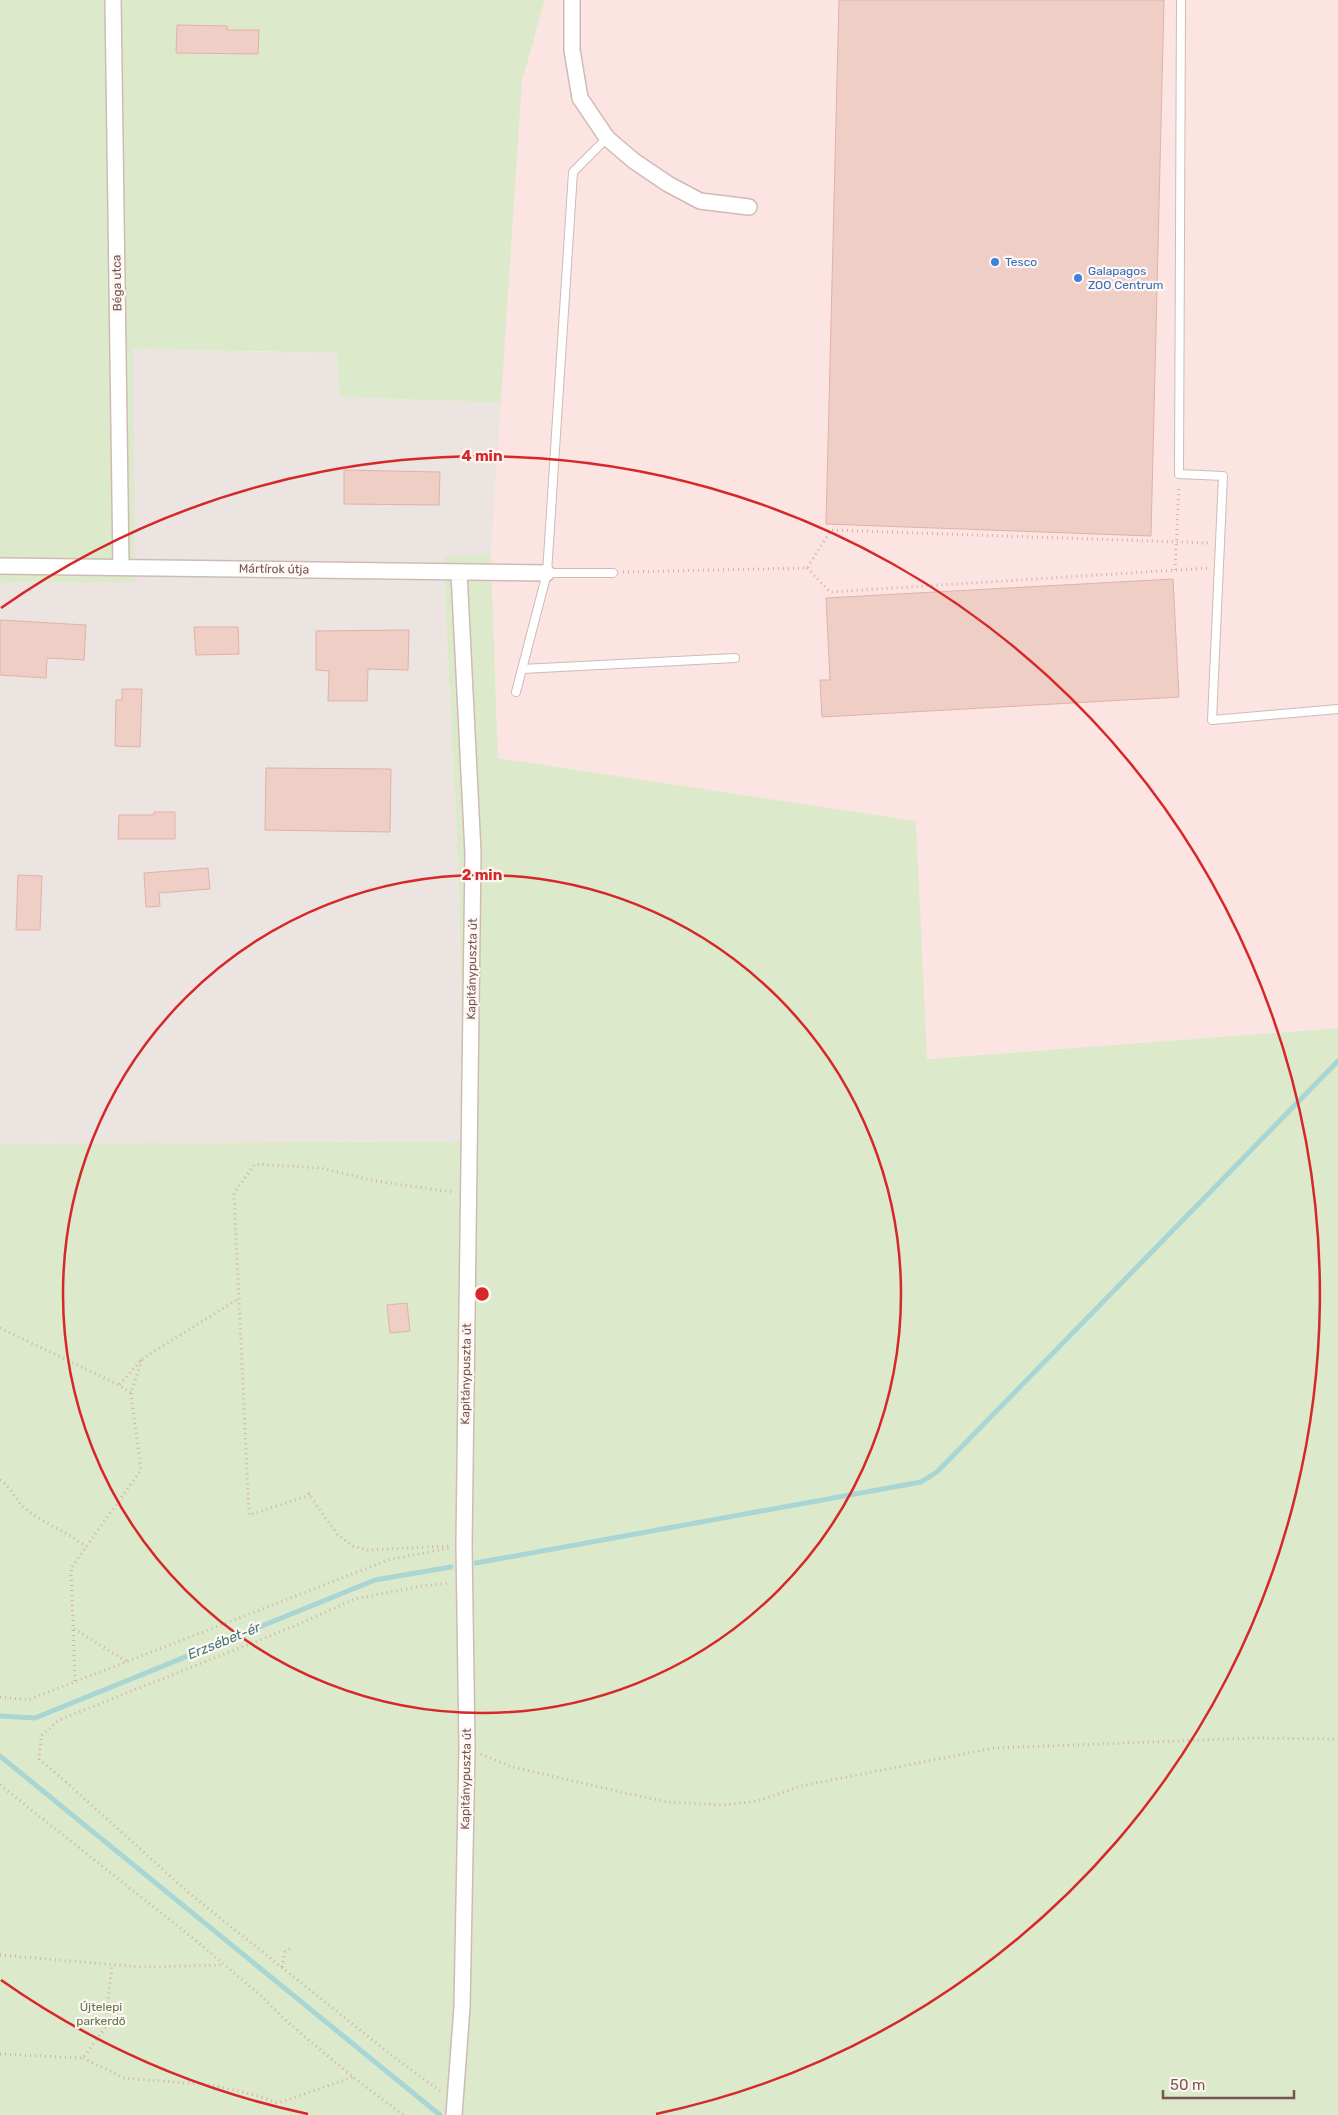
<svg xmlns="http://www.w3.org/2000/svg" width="1338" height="2115" viewBox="0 0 1338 2115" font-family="Rubik,sans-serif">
  <rect width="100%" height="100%" fill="#fbf3ec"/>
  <path fill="#fbe4e1" d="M545 0H1338V1028L926 1059 916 821 498 758 491 554 522 82Z"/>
  <path fill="#ece4e1" d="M132 349 337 353 339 397 501 403 491 554 443 558 458 867 464 1141 0 1144V583L135 581Z"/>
  <path fill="#dde9cb" d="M0 0H545L522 82 501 403 339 397 337 353 133 349 135 582 0 583Z
    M491 554 498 758 916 821 927 1059 1338 1028V2115H0V1144L464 1141 458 867 443 557Z"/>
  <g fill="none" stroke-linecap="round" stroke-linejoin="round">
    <path stroke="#a8d6d4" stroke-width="5" d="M476 1563 921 1482 937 1472 1338 1061
      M0 1716 35 1718 375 1580 451 1567
      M0 1756 440 2115"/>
  </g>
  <path fill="#efcec6" stroke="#e1b2a7" d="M839 0H1164L1151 536 826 524Z
    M177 25 227 26V30H259L258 54 176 53Z
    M344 470 440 472 439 505 344 504Z
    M1173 579 1179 697 822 717 820 680H830L826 598Z
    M0 620 86 625 84 660 47 658 46 678 0 675Z
    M194 627H238L239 654 196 655Z
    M409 630 408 670 368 669 367 701H328L329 671 316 670V631Z
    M122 689H142L140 747 115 746 116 700H122Z
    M266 768 391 769 390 832 265 830Z
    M154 812H175V839H118L119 815H154Z
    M208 868 210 889 159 893 160 906 146 907 144 873Z
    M18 875 42 876 40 930H16Z
    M407 1303 410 1331 390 1333 387 1305Z"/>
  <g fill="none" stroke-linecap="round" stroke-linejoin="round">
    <defs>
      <path id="service" d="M1181 0 1179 474 1223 476 1212 720 1338 709
        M547 573H613
        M522 669 735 658
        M516 692 547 573 573 172 607 138"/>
      <path id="minor" d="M113 0 121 567
        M572 0V50L580 98 607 138 634 161 668 184 700 201 749 207
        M0 566 547 573
        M454 2115 462 2007 467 1748 464 1545 473 853 459 572"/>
    </defs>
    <use href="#service" stroke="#d0bbb4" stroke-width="10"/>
    <use href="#minor" stroke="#d0bbb4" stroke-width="18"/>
    <path stroke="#d5b1a8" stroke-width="3" stroke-dasharray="1 4" stroke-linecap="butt" d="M807 568 830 592 1208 568
      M1175 570 1179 485
      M623 572 807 568 831 530 1208 543
      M0 1328 119 1385 131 1393 142 1359 119 1385
      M142 1359 238 1299
      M0 1480C12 1487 15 1501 26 1509 44 1524 68 1532 86 1547
      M308 1493 337 1534 353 1546 367 1550 449 1546
      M310 1495 249 1515 234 1193 255 1164 321 1168 375 1181 453 1192
      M74 1629 126 1661
      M75 1681 71 1568 141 1470 131 1393
      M0 1697 28 1700 388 1560 449 1548
      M481 1754 509 1766 625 1793 668 1802 724 1805 758 1801 801 1786 994 1748 1254 1738 1338 1739
      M0 1785 199 1943 260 1995 292 2026 353 2077 403 2115
      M0 1955 140 1967 224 1965
      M282 1967 285 1952 292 1947
      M0 2054 83 2058 105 2028 112 1964
      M83 2058 124 2078 212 2085 255 2095 278 2103 353 2077
      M440 2091 390 2054 189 1893 66 1782 39 1759 41 1736 59 1720 292 1627 355 1599 421 1586 449 1583"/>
    <use href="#service" stroke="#fff" stroke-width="8"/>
    <use href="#minor" stroke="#fff" stroke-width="15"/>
  </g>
  <g fill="none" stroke="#d62828" stroke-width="2.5">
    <circle cx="482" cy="1294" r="419"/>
    <path d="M308 2114A838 838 0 0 1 1 1980M1 608A838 838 0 1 1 656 2114"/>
  </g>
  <g fill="#3f7fe0" stroke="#fef7f3" stroke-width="2">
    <circle cx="995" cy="262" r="5"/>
    <circle cx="1078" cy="278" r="5"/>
  </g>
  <g text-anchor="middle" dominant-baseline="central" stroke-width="4.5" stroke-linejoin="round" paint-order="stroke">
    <g font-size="12" fill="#366cbe" stroke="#fef7f3" text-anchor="start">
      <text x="1005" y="262">Tesco</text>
      <text x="1088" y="271">Galapagos<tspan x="1088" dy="14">ZOO Centrum</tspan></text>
    </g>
    <g font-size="12" fill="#765650" stroke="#fef7f3">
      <text transform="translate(117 283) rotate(-91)">Béga utca</text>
      <text transform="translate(274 569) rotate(1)">Mártírok útja</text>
      <text transform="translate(472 969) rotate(-89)">Kapitánypuszta út</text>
      <text transform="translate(466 1374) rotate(-89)">Kapitánypuszta út</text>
      <text transform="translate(466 1779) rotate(-89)">Kapitánypuszta út</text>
    </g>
    <g font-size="12" fill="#617a49" stroke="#fef7f3">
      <text x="101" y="2007">Újtelepi<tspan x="101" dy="14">parkerdő</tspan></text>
    </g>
    <g font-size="14" font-style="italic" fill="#447978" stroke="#fef7f3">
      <text transform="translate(224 1641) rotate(-22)">Erzsébet-ér</text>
    </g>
  </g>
  <circle cx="482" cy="1294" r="8" fill="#d62828" stroke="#fef7f3" stroke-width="2.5"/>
  <g font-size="15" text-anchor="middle" font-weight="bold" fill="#d62828" stroke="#fef7f3" stroke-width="4.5" stroke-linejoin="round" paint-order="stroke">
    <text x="482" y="461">4 min</text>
    <text x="482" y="880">2 min</text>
  </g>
  <path d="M1163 2090v8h131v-8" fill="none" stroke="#765650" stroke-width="2.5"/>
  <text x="1170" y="2090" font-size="15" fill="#765650" stroke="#fef7f3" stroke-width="4" paint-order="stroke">50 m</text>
</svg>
